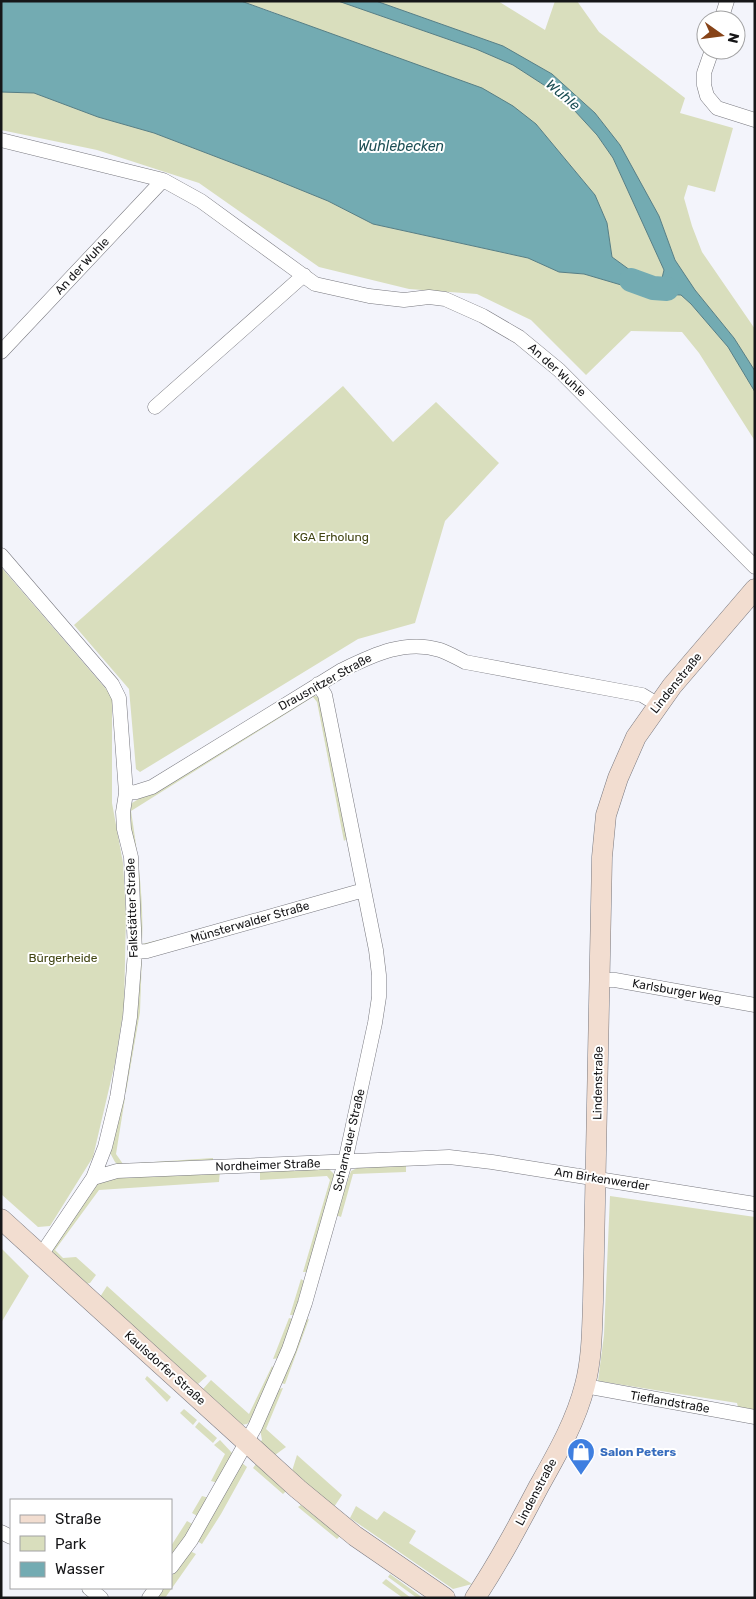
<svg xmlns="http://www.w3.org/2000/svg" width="756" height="1599" viewBox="0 0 756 1599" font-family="Rubik,sans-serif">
  <rect width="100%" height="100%" fill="#f3f4fb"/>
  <path fill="#d9debd" d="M241 1H338L476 49 513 65 547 87 574 110 597 135 613 158 664 270 662 278 653 282 635 281 632 287 653 294 681 295 691 304 728 347 755 392V441L699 353 682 332 631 331 586 375 531 320 477 294 409 289 319 267 199 183 97 150 1 130V92L34 93 98 117 154 133 269 177 328 201 373 224 528 258 559 272 584 274 628 287 634 273 612 257 607 223 595 195 536 124 273 12Z
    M376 1H498L545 30 555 1H577L599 32 685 98 680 113 733 128 715 192 688 185 684 198 692 226 702 252 755 329V371L734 338 695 290 675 260 659 216 620 145 595 113 552 74 503 46Z
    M343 386 393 442 436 402 499 463 445 521 415 623 358 639 140 772 136 769 129 689 74 625Z
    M1 567 112 696V803L123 863 126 915 124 1007 115 1063 93 1157 50 1226 38 1227 1 1194Z
    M312 695 318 697 321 701 349 837 344 841 317 702 313 697 131 811C138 856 144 899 142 944L191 932 141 948 127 807 132 803Z
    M142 954 140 1012 126 1092 121 1091 137 958Z
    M120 1097 125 1098 116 1154 123 1164 213 1158V1164L119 1166 115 1162 109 1151Z
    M406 1164V1172L353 1174 341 1217 336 1215 351 1171 357 1168Z
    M260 1168 329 1169 334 1174 336 1179 307 1272H303L330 1180 327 1176 260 1180Z
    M220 1171 219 1182 99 1190 55 1250 63 1258 76 1257 96 1275 90 1283 85 1284 52 1253V1247L96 1183 103 1179Z
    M610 1196 755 1217V1410L738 1407 737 1403 598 1381 604 1335Z
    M1 1248 29 1276 1 1323Z
    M301 1279 304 1281 294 1315H290Z
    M107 1286 207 1376 198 1384 183 1375 100 1297Z
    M289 1318 293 1319 279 1358 273 1359Z
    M309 1319 285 1384 280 1383 304 1320Z
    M272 1366 274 1369 251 1420 247 1424 241 1425 203 1389 211 1380 249 1414Z
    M147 1376 171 1397 167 1402 145 1379Z
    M283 1388 266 1429 286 1447 275 1455 259 1443 262 1440 260 1429 278 1389Z
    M184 1409 197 1420 193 1425 180 1413Z
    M199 1422 217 1438 213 1443 195 1427Z
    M220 1440 233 1454 218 1483 211 1481 225 1454 214 1445Z
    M297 1455 342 1495 334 1507 292 1471Z
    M242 1463 247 1467 221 1514 202 1544 197 1541Z
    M256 1464 286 1491 283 1494 253 1468Z
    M202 1496 209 1498 199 1517 192 1513Z
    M301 1505 340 1536 337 1539 298 1507Z
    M356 1506 377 1520 384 1511 416 1531 409 1543 472 1584 453 1589 350 1518Z
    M187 1521 194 1525 171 1559V1546Z
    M190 1551 196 1554 165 1598H156L164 1588H171V1577Z
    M390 1574 423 1598H417L388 1577Z
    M386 1579 411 1598H403L382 1583Z"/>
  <path fill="#73abb2" stroke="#577e84" d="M1 1H241L482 88 513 106 536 124 595 195 607 223 612 257 634 273 628 287 584 274 559 272 528 258 373 224 328 201 269 177 154 133 98 117 34 93 1 92Z
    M338 1H376L503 46 552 74 595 113 620 145 659 216 675 260 695 290 734 338 755 371V392L728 347 691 304 681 295 653 294 632 287 638 275 654 282 662 278 664 270 613 158 597 135 574 110 547 87 513 65 476 49Z"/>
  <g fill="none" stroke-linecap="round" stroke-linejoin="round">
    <path stroke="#73abb2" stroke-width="24" d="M631 280 653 288 667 289"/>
    <defs>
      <path id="street" d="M721 20 727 1
        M712 50 704 73V85L707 96 717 108 755 120
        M1 140 163 180 201 201 315 284 369 296 404 300 429 297 445 299 483 316 519 337 559 370 755 567
        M1 352 163 180
        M155 407 304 275
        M1 555 112 684 119 698 126 793 123 812 124 829 131 857 135 952 130 1017 117 1098 105 1147 93 1178 41 1255
        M126 793 136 792 152 787 342 670C373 655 405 639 440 650 449 653 457 658 465 662L642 695 657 704
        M135 952 147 951 364 890
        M599 980H615L755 1005
        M93 1178 117 1171 449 1157 492 1162 755 1204
        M585 1386 755 1417
        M1 1532 11 1537
        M171 1567 191 1540 255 1427 289 1349 305 1303 345 1162 375 1023 379 997V975L376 950 325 695 318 684
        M89 1588 101 1598
        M149 1598 156 1588"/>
      <path id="secondary" d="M1 1219 298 1489 355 1536 445 1598
        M475 1598C499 1562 519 1524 539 1486 557 1454 576 1421 585 1385 592 1358 592 1330 593 1302L602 857 606 815 618 778 636 737 672 686 755 589"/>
    </defs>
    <use href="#street" stroke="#78787f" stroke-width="15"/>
    <use href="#secondary" stroke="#78787f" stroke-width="21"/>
    <use href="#street" stroke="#fff" stroke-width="14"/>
    <use href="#secondary" stroke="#f2ddd0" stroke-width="20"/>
  </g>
  <defs>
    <symbol id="shop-pin" viewBox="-11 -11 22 30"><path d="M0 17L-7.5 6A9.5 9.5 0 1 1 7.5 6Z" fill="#3f7fe0" stroke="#fff"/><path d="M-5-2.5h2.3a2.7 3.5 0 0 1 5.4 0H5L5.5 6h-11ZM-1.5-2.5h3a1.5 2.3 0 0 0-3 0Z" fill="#fff"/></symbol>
  </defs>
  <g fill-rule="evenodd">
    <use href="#shop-pin" x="565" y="1436" width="32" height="43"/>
  </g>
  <g text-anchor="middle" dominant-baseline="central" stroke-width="4" stroke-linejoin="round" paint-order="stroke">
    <g font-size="12" fill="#161618" stroke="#fff">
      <text transform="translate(82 266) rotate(-47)">An der Wuhle</text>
      <text transform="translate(557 370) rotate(42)">An der Wuhle</text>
      <text transform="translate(325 682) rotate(-29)">Drausnitzer Straße</text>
      <text transform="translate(676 683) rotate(-51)">Lindenstraße</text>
      <text transform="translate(132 908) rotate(-92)">Falkstätter Straße</text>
      <text transform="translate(250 922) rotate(-16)">Münsterwalder Straße</text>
      <text transform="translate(677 991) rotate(10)">Karlsburger Weg</text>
      <text transform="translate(598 1083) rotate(-89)">Lindenstraße</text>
      <text transform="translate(349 1140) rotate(-77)">Scharnauer Straße</text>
      <text transform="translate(268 1165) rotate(-2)">Nordheimer Straße</text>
      <text transform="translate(602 1179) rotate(9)">Am Birkenwerder</text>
      <text transform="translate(165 1368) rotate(42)">Kaulsdorfer Straße</text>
      <text transform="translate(670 1402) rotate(10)">Tieflandstraße</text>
      <text transform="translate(536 1492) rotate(-62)">Lindenstraße</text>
    </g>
    <g font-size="12" fill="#424614" stroke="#fff">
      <text x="331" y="537">KGA Erholung</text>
      <text x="63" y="958">Bürgerheide</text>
    </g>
    <g font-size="12" font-weight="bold" fill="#366cbe" stroke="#fff" text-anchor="start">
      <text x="600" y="1452">Salon Peters</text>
    </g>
    <g font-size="14" font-style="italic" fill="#1c4e54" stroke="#fff">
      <text transform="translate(563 95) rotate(40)">Wuhle</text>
      <text x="401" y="146">Wuhlebecken</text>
    </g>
  </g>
  <rect width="756" height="1599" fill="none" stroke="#161618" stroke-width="5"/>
  <rect x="10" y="1499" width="162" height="90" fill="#ffffff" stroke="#a2a2a3"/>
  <rect x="20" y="1515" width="25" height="8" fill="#f2ddd0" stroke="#a2a2a3"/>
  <text x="55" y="1524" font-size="15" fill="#161618">Straße</text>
  <rect x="20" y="1536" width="25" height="15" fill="#d9debd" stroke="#a2a2a3"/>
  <text x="55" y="1549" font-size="15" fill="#161618">Park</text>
  <rect x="20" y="1562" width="25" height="15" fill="#73abb2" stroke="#a2a2a3"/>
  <text x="55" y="1574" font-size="15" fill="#161618">Wasser</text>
  <g transform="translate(721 35) rotate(104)"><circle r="24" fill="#ffffff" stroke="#a2a2a3"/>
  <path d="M0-4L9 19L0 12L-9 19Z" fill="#874318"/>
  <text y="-8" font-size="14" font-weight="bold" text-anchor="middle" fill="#161618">N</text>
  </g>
</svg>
